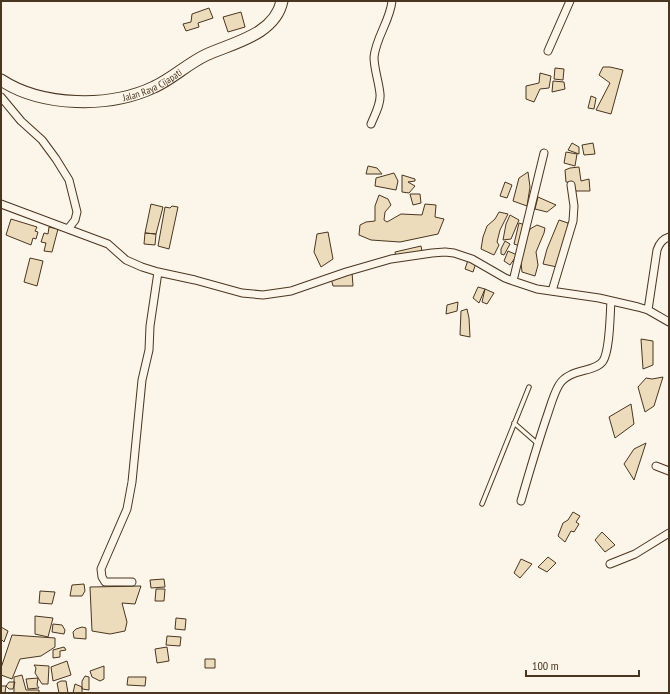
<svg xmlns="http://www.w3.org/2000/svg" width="670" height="694" viewBox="0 0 670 694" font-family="'PT Sans Narrow',sans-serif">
  <rect width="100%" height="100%" fill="#fbf6e9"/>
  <path fill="#ecdcbc" stroke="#4a3520" d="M209 8 213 18 198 23 199 27 186 31 183 24 191 22 192 14Z
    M241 12 245 27 228 32 223 17Z
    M603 67H610L623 70 611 114 596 110 610 83 599 75Z
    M555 68 564 69 563 80 554 79Z
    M540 73 551 76 549 88 540 89 534 102 526 99V86L539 83Z
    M553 81 564 82 565 89 552 92Z
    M591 96 596 98 594 109 588 108Z
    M572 143 579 147V154L568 150Z
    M593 143 595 154 584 155 582 145Z
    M566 152 577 154 575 166 564 163Z
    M368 166 377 168 382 174H366Z
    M579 167 581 181 589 179 590 191H576L573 183 566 182 565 170 570 168Z
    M528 172 530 187 527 206 513 201 519 178Z
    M394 173 398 181 396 190 375 186 376 178Z
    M402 175 415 179V181L408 182 415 186 409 193 402 192Z
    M505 182 512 185 507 198 500 196Z
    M410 194H420L421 203 413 205Z
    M379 195 388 199 391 205 385 212 384 220 387 222 401 214 422 215 425 204 436 205 435 217 444 219 438 234 400 242 371 240 359 235 360 225 366 222 375 221V206Z
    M538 197 556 205 547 212 535 209Z
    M151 204 163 207 156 234 145 233Z
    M172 206 178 207 169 249 158 246 165 207 170 208Z
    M499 212 508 214 500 230 497 242 499 245 494 255 481 249 483 237 487 226 495 219Z
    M510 215 519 220 511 239 503 240 506 224Z
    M11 219 37 227 35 231 38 232 36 239 33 238 31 245 6 235Z
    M559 220 568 223 569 229 557 267 543 264 547 249Z
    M519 223 525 225 520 246 514 244Z
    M537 225 545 228 544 233 536 252 538 265 535 276 522 272 520 253 530 229Z
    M49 227 58 229 52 252 44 251 46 243 41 242 44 233 48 234Z
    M328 232 333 259 321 267 314 252 317 234Z
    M145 233 156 234 155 245 144 244Z
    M505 241 510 244 504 255 501 254V249Z
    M421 246 422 251 396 257 395 252Z
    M508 251 517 255 510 265 504 261Z
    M30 258 43 261 37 286 24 282Z
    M468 260 476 263 473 272 465 269Z
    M352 272 353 286H333L331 278Z
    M478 287 485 289 479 303 473 298Z
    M485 289 494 293 487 304 482 302Z
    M458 302 457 311 446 314 447 305Z
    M467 309 469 318 470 337 460 335 461 311Z
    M641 339 653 341V365L643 369Z
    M663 377 654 406 645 412 638 387 646 378 652 379Z
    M631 404 634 424 615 438 609 417Z
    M646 443 634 480 624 464 634 449Z
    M573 512 580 516 576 522 579 524 574 532 571 531 565 542 558 536 563 523 568 520Z
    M602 532 615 545 605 552 595 540Z
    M548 557 556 563 547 572 538 567Z
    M521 559 532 564 520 578 514 573Z
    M164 579 165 587 151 588 150 580Z
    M84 584 85 591 82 596H70L72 585Z
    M141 586 135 604 122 603 127 622 125 631 110 634 92 631 90 587Z
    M156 589H165L164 601H155Z
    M40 591 55 592 52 604 39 603Z
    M35 616 53 618 48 637 35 634Z
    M176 618 186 619 185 630 175 629Z
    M53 624 62 625 65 630 64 634 52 632Z
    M1 627 8 631 4 642 1 639Z
    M82 627 86 628V639L74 638 73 632 76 629Z
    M12 635 55 638V647L41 656 20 659 12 679 1 675V668Z
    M167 636 181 637 180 646 166 645Z
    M64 647 66 650 60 651V657L53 658V650Z
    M167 647 169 661 157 663 155 649Z
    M205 659H215V668H205Z
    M67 661 71 675 53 681 51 667Z
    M34 665 49 666 48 684H42L35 673 36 668Z
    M104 666V679L100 681 92 677 90 671Z
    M22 675 26 690H39V693H14V677Z
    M85 676 89 677V690L82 689V681Z
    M128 677H146L145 686 127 685Z
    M38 678 37 685 39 688 28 689 26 679Z
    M61 681H66L68 693H59L57 683Z
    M9 682H15L13 689H9L6 686Z
    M75 684 82 687V693H73Z
    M1 686H6L5 693H1Z"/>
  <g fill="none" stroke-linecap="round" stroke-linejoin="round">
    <defs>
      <path id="lane" d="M514 423 538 444
        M482 504 529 387"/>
      <path id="street" d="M548 51 570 1
        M1 97 21 121 42 140 56 159 69 180 77 212 75 220 68 229
        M371 124C375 114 381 104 380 94 379 82 374 69 374 57 376 37 390 21 392 1
        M1 204 108 244 126 260 142 267 158 272 195 280 242 293 263 295 291 291 346 272 391 259 432 253 445 252 454 253 472 259 505 278 513 281 537 289 599 298 638 307 648 310 669 322
        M513 281 544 153
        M552 291 573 221 574 206 571 185
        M648 310 657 250C659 244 662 239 669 237
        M656 466 669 471
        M521 501C529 473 537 446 546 419 550 408 553 395 559 385 569 368 595 373 603 361 610 350 610 314 611 301
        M610 564 635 554 669 533
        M132 582H105L102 577 101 569 127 509 132 482 142 380 149 350 150 326 158 272"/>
      <g id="primary">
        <path id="s1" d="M1 80C42 107 110 108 154 87 172 79 187 64 206 55 232 43 275 35 282 1"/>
      </g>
    </defs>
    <use href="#lane" stroke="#4a3520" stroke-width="5.5"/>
    <use href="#street" stroke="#4a3520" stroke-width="9"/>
    <use href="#primary" stroke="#4a3520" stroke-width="13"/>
    <use href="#lane" stroke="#fbf6e9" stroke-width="3.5"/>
    <use href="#street" stroke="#fbf6e9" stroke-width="7"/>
    <use href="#primary" stroke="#fbf6e9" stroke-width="11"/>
  </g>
  <g text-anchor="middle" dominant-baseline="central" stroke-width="3" stroke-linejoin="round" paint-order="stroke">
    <g font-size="10" fill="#4a3520" stroke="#fbf6e9">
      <text stroke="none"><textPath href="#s1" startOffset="158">Jalan Raya Cijapati</textPath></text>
    </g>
  </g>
  <rect width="670" height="694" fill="none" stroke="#4a3520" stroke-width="4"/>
  <path d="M526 670v6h113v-6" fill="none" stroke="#4a3520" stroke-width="2"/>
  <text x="532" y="670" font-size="12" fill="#4a3520" stroke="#fbf6e9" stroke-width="3" paint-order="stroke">100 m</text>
</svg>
